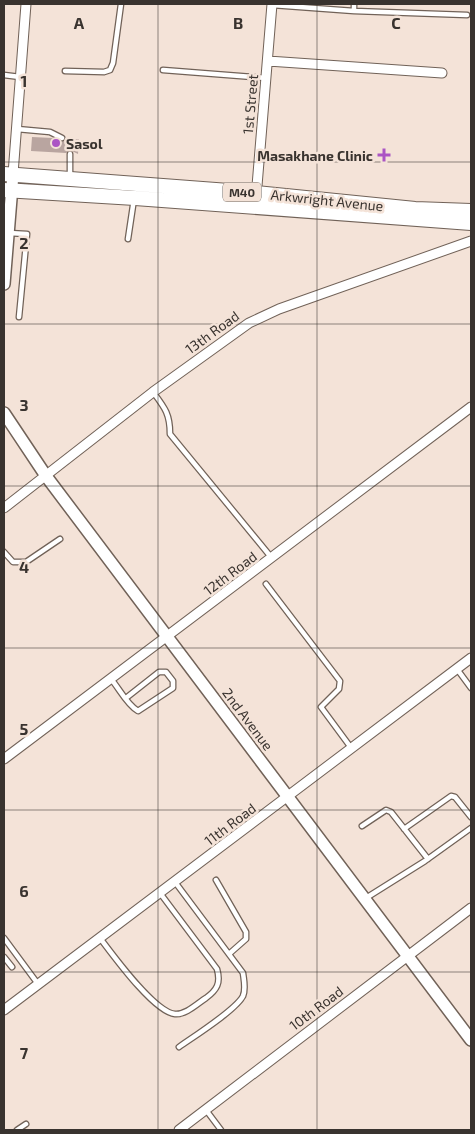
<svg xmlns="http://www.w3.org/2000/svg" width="475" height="1134" viewBox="0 0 475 1134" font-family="'Exo 2',sans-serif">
  <rect width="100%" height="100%" fill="#f4e3d8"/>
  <path fill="#b9a5a0" d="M32 137 53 138 62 142 66 139H79L78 154 70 150 66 153 31 151Z"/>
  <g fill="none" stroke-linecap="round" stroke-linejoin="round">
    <defs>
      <path id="lane" d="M272 5 354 11 467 15
        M354 11V4
        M163 70 266 78
        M65 71 104 72 110 70 113 63 121 4
        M4 75 20 77
        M17 129 50 132 62 138
        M70 177V154
        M9 233 27 234 19 317
        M128 239 134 199
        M153 392C165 408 170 414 170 434L271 557
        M4 552 13 562H26L60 539
        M266 584 340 681 339 689 321 707 352 749
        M457 669 471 688
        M111 679C119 688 127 705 138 711L173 688V681L166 672H159L126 698
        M362 826 386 810 391 812 428 859
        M404 829 451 796 455 797 471 817
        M216 880 246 932V939L229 954
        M175 882 243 973C244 981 246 989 243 996 236 1010 193 1037 179 1047
        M366 898 425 861 471 828
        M4 938 38 984
        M100 938C113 955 154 1012 175 1014 186 1015 198 1003 206 998 217 990 221 983 217 969L160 893
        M4 957 12 967
        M206 1110 221 1130
        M17 1130 26 1124"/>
      <path id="street" d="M268 61 442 73
        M13 174 26 4
        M256 198 272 4
        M4 508 153 392 249 323 279 309 471 241
        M4 759 471 407
        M4 1010 471 658
        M179 1130 471 908"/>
      <path id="secondary" d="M4 284 13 174
        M4 413 46 476 471 1040"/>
      <path id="primary" d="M4 174 256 193 415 209 471 211
        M4 190 135 198 471 223"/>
    </defs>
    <use href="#lane" stroke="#716258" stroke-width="7"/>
    <use href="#street" stroke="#716258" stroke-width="11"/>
    <use href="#secondary" stroke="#716258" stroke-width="14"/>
    <use href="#primary" stroke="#716258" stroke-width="16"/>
    <use href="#lane" stroke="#fff" stroke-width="4.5"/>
    <use href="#street" stroke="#fff" stroke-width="9"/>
    <use href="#secondary" stroke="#fff" stroke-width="11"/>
    <use href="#primary" stroke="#fff" stroke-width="14"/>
  </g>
  <path fill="none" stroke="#39332f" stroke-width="1" stroke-opacity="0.55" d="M158 4V1130M317 4V1130M4 162H471M4 324H471M4 486H471M4 648H471M4 810H471M4 972H471"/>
  <g fill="#ab55c4" stroke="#f4e3d8" stroke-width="2">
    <circle cx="56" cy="143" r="5"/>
    <path d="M381.5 147.5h5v5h5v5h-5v5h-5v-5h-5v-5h5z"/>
  </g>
  <g text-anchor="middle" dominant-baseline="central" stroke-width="5" stroke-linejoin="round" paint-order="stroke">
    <rect fill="#f4e3d8" stroke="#716862" stroke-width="1" x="223" y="182.5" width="38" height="19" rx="4"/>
    <g font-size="12" font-weight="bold" fill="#39332f">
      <text x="242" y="192">M40</text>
    </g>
    <g font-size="14" fill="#39332f" stroke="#f4e3d8">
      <text transform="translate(250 104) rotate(-85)">1st Street</text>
      <text transform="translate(327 200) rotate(6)">Arkwright Avenue</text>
      <text transform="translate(212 332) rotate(-36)">13th Road</text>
      <text transform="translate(230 573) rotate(-37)">12th Road</text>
      <text transform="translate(248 719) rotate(53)">2nd Avenue</text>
      <text transform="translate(230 824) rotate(-37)">11th Road</text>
      <text transform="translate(316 1008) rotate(-37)">10th Road</text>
    </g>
    <g font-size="14" font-weight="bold" fill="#39332f" stroke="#f4e3d8" text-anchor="start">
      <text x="66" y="143">Sasol</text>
      <text x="373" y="155" text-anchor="end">Masakhane Clinic</text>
    </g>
  </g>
  <g font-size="16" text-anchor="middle" font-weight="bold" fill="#39332f" stroke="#f4e3d8" stroke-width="5" stroke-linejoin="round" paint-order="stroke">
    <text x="79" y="29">A</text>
    <text x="238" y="29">B</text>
    <text x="396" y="29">C</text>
    <text x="24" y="87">1</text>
    <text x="24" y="249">2</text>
    <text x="24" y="411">3</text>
    <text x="24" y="573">4</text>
    <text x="24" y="735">5</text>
    <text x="24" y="897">6</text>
    <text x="24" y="1059">7</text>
  </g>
  <rect width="475" height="1134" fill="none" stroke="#39332f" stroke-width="10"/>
</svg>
